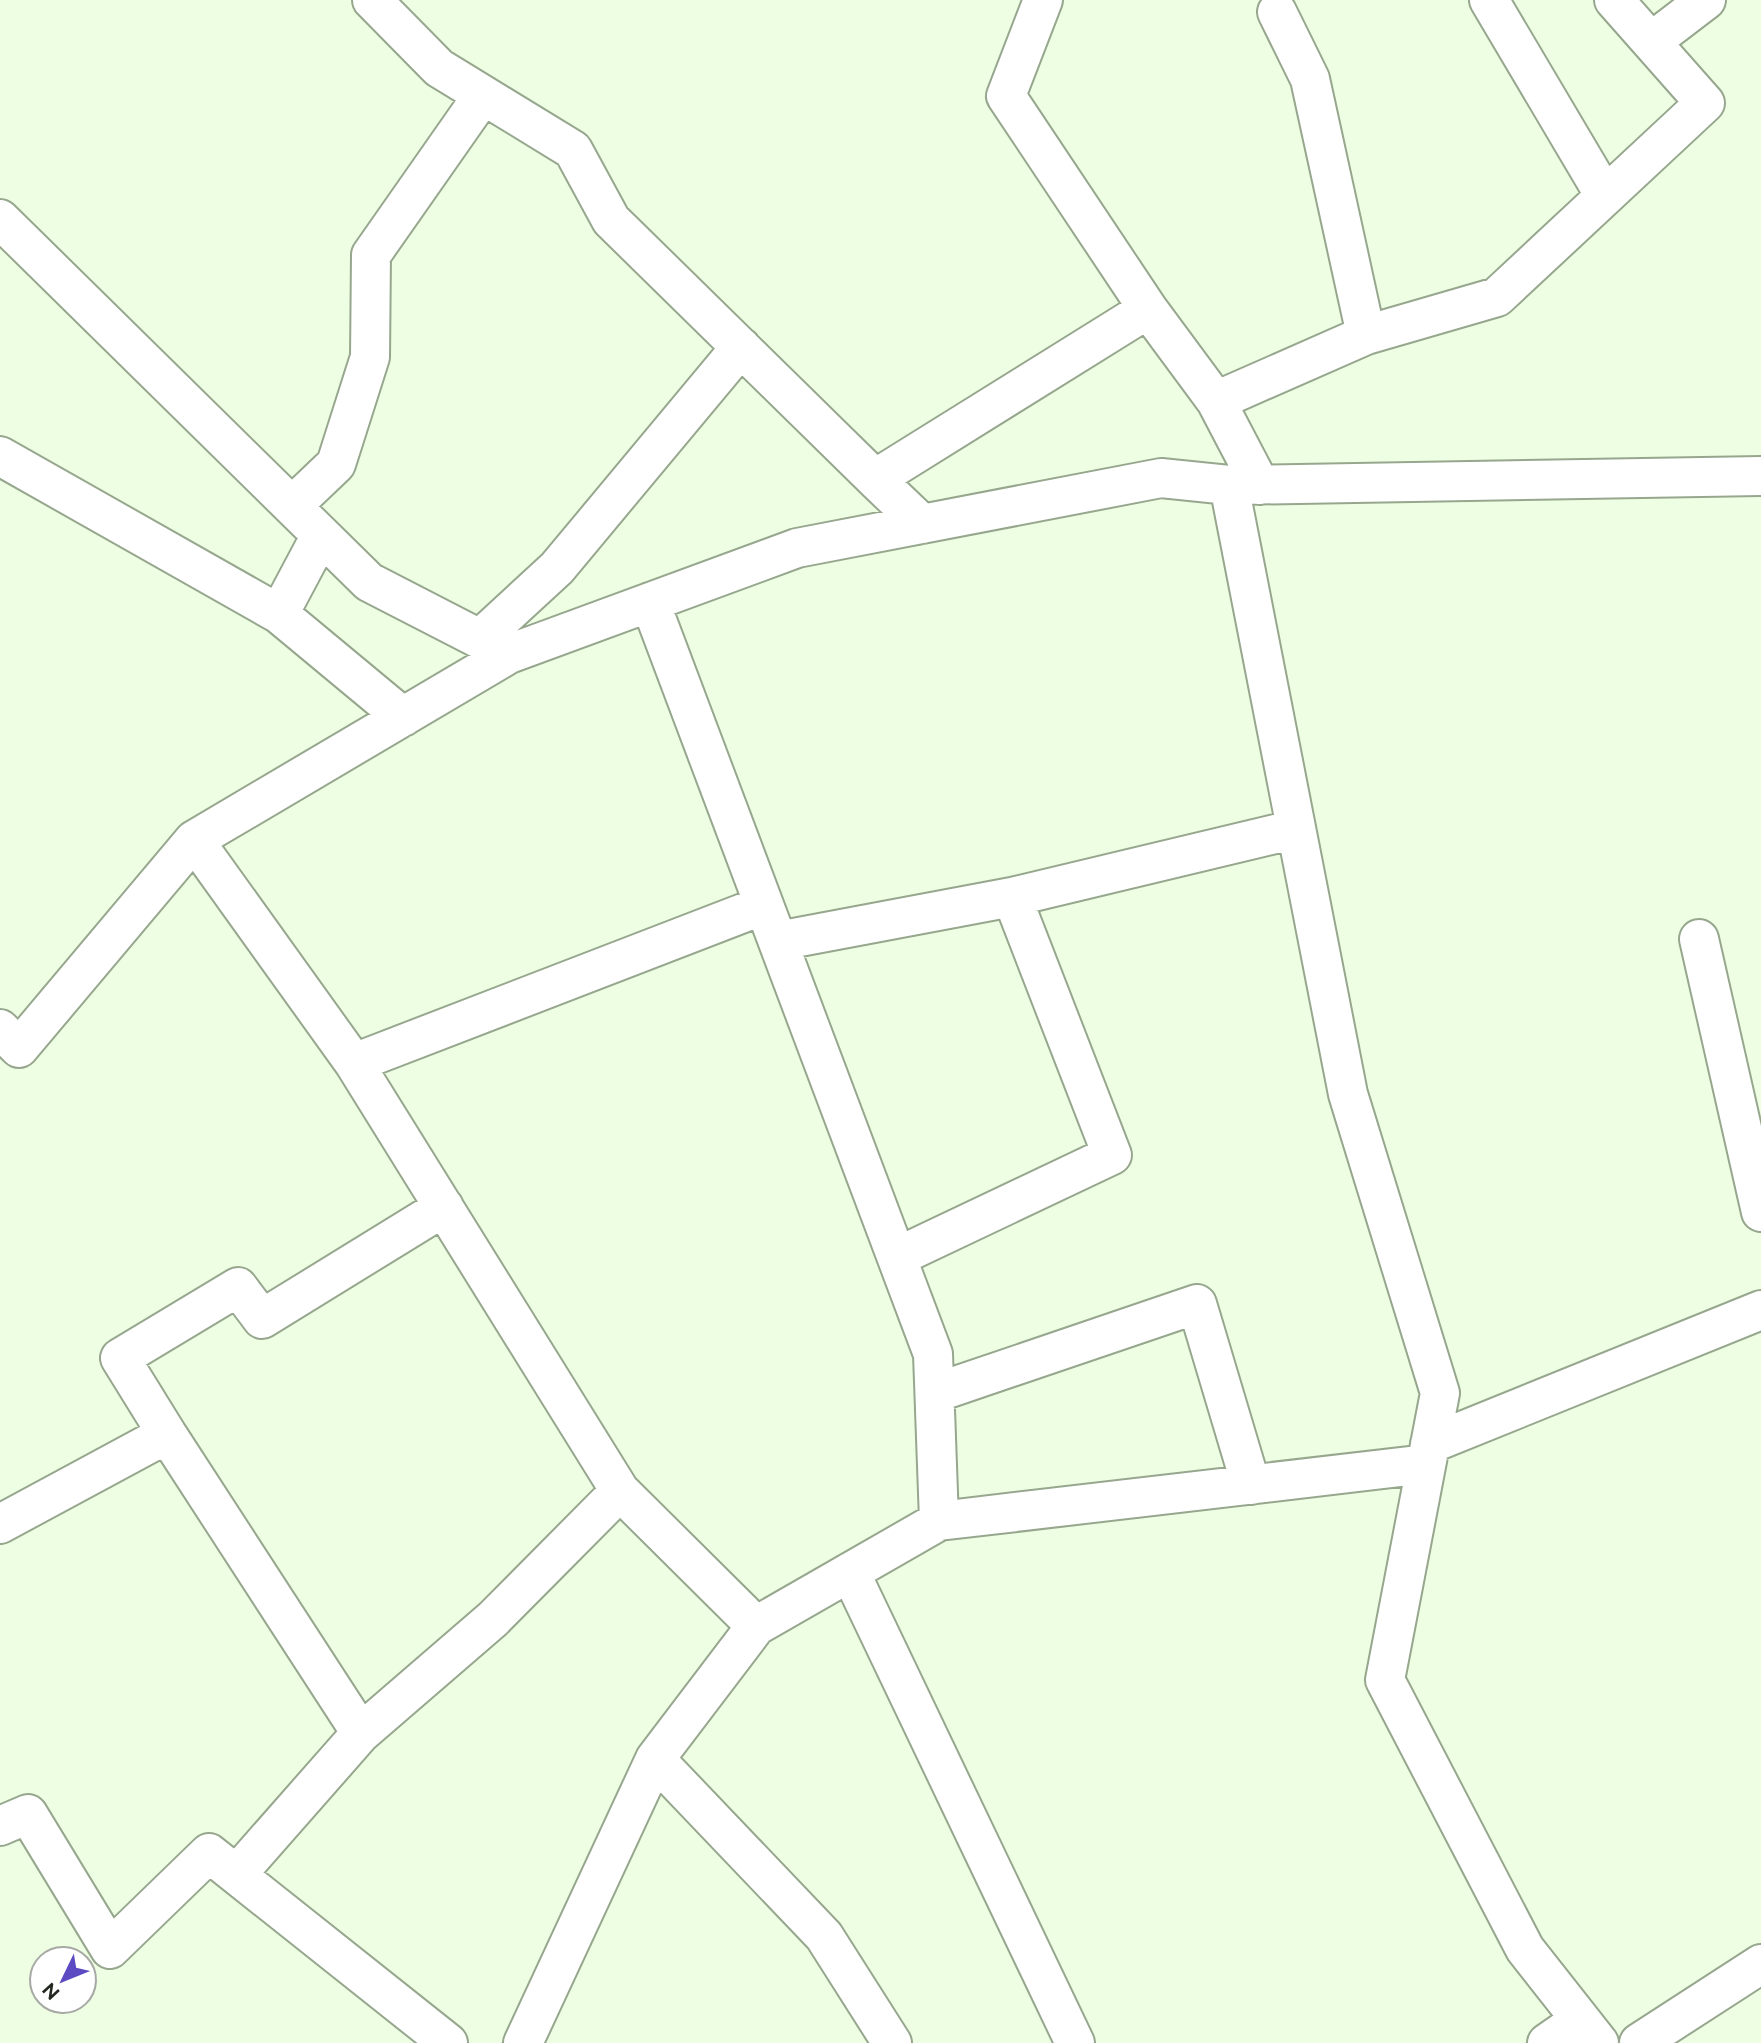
<svg xmlns="http://www.w3.org/2000/svg" width="1761" height="2043" viewBox="0 0 1761 2043" font-family="Raleway,sans-serif">
  <rect width="100%" height="100%" fill="#edfee3"/>
  <g fill="none" stroke-linecap="round" stroke-linejoin="round">
    <defs>
      <path id="minor" d="M372 0 439 68 573 150 611 220 875 479
        M1043 0 1006 96 1148 309
        M1489 0 1605 196
        M1277 12 1310 79 1366 335
        M1651 42 1706 0
        M0 219 369 582 509 654 797 548 1161 478 1229 485 1348 1094 1440 1393 1385 1680 1525 1949 1599 2043
        M0 456 279 614
        M1234 485 1761 476
        M1260 485 1216 401 1366 335 1497 297 1705 103 1614 0
        M292 506 336 464 370 357 371 255 483 95
        M922 524 875 479 1148 309 1216 401
        M321 535 279 614 403 717
        M650 602 933 1354 939 1521 1426 1464
        M480 639 557 568 741 347
        M509 654 194 840 354 1063 620 1491 756 1626 939 1521
        M1012 897 1296 829
        M1699 939 1761 1212
        M778 941 1012 897 1112 1155 897 1257
        M0 1029 19 1048 194 840
        M354 1063 764 905
        M935 1393 1197 1304 1251 1485
        M167 1434 120 1358 238 1287 262 1319 444 1207
        M1430 1444 1761 1310
        M0 1524 167 1434 361 1733
        M850 1572 1075 2043
        M655 1759 824 1936 892 2043
        M0 1826 28 1814 110 1949 209 1853 448 2043
        M237 1874 361 1733 493 1619 620 1491
        M523 2043 655 1759 756 1626
        M1547 2043 1580 2020
        M1639 2043 1761 1964"/>
    </defs>
    <use href="#minor" stroke="#96a78e" stroke-width="42"/>
    <use href="#minor" stroke="#fff" stroke-width="38"/>
  </g>
  <g transform="translate(63 1980) rotate(227)"><circle r="33" fill="#ffffff" stroke="#a7a9a5" stroke-width="2"/>
  <path d="M0-5L12 26L0 18L-12 26Z" fill="#5b4ac2"/>
  <text y="-10" font-size="19" font-weight="bold" text-anchor="middle" fill="#22281f">N</text>
  </g>
</svg>
